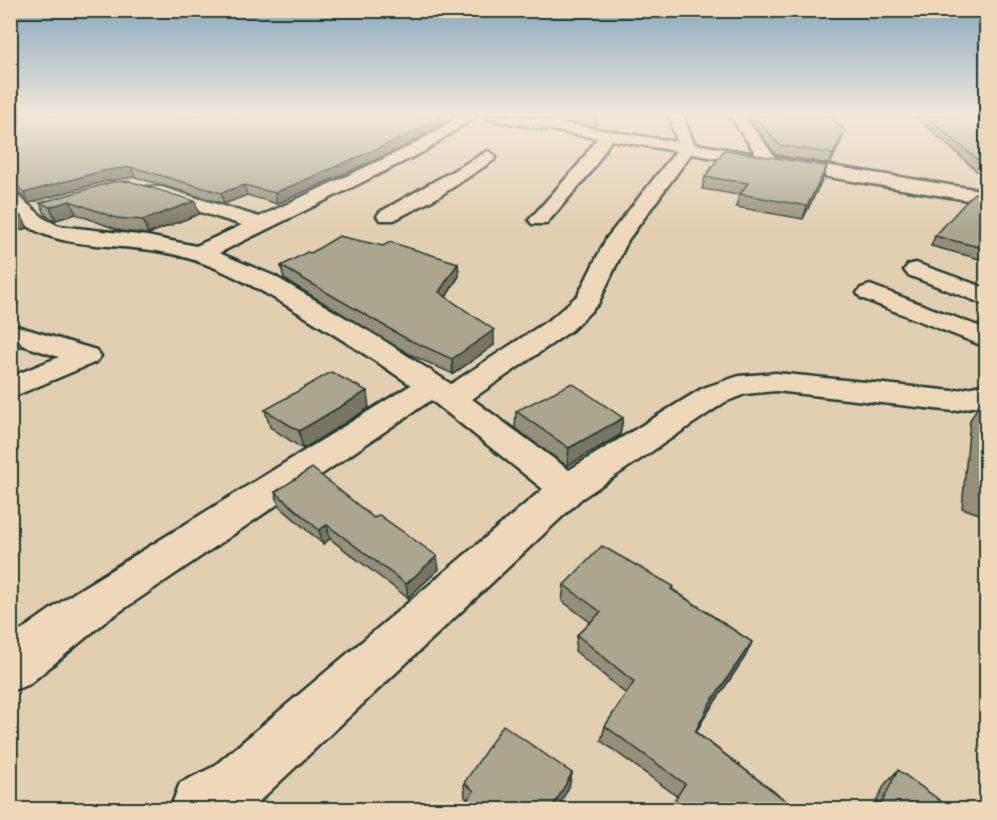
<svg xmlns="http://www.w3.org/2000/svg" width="997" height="820" viewBox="0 0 997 820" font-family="Kalam,sans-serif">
  <rect width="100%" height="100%" fill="#e2cfb0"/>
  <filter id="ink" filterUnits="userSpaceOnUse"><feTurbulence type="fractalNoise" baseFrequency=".0167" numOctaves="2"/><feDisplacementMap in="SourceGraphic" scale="12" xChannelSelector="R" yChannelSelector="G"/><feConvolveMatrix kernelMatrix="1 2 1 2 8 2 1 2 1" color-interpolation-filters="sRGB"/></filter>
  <g filter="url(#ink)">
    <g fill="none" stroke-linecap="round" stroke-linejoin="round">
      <defs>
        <path id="minor" d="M460 116H476L423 152 219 253 274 276 380 338 451 384 552 318 578 295 606 239 676 151 611 140 591 172 546 224H532L529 220 579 164 597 138 492 120 485 116H516L677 142 669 116H683L694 144 756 154 730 116H744L775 157 986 191V203L691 154 628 240 598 304 572 330 472 399 569 470 703 388 739 376 776 373 953 391 986 384V404L953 411 776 391 745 394 725 402 581 499 253 807 249 810H174L172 804 180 783 213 767 543 489 431 400 106 621 28 685 10 691V638L74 593 411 385C372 358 332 333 291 308 248 283 208 259 157 251 108 242 47 252 10 211V193L17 195 45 219 59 226 147 236 196 246 242 225 147 195 145 191 147 187H161L259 217 411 146Z
          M488 151 496 156 494 160 438 197 394 220H380L377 216 380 212Z
          M916 263 986 288V305L908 275 904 270 908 265Z
          M870 285 986 329V347L861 298 857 293 861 288Z
          M10 324 96 350 101 356 96 362 10 398V377L59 357 10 341Z"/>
      </defs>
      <use href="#minor" stroke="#1f3d34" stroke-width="5"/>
      <use href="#minor" fill="#efd8b8" fill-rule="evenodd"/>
    </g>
    <path fill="#938f79" stroke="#1f3d34" stroke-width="1.5" d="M10 116H456L410 144 277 204 247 195 224 204 135 177 106 181 29 203 19 193 10 192Z
      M528 116H597L596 127Z
      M751 116H830L842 139 830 164 776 155 750 120Z
      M915 116H987V180Z
      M827 166 823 178 803 219 736 207 739 195 702 189 705 177Z
      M112 182 199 214 148 234 121 231 76 214 56 220 46 216 40 203Z
      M987 195V261L931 246 935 236Z
      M311 253 458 263 459 276 446 297 494 345 453 374 409 354 284 279 281 266Z
      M984 396 987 397V517L962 508 970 420Z
      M369 408 303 449 270 427 265 410Z
      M516 411 623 418 620 435 567 466 515 428Z
      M275 492 374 518 439 569 408 598 330 539 323 544 279 506Z
      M564 585 673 586 672 589 752 642 745 657 704 718 696 732 798 810 677 796 601 741 605 726 626 694 575 651 577 635 590 622 562 601Z
      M898 770 953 810H872L885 784Z
      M572 773 569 787 468 799 465 797 464 783Z"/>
    <path fill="#787463" stroke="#1f3d34" stroke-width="1.5" d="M442 116H456L410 144 277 204 275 193Z
      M845 130 842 139 830 164 833 154Z
      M827 166 823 178 803 219 807 206Z
      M131 167 135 177 106 181 29 203 24 193 102 171Z
      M244 185 247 195 224 204 221 193Z
      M70 201 76 214 56 220 50 207Z
      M195 201 199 214 148 234 143 220Z
      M22 217 28 228 10 233V220Z
      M458 263 459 276 440 306 439 292Z
      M494 330V345L453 374 452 359Z
      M13 331 22 347 10 352V332Z
      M367 391 369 408 303 449 299 431Z
      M623 418 620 435 567 466 569 448Z
      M327 525 330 539 323 544 319 530Z
      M437 556 439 569 408 598 406 584Z
      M752 642 745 657 704 718 689 746 695 732 710 703Z
      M572 773 569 787 557 810H551Z"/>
    <path fill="#aba68d" stroke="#1f3d34" stroke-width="1.5" d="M10 116H442L409 135 275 193 244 185 221 193 131 167 102 171 24 193 14 183 10 182Z
      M581 116H597V118Z
      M755 116H830L845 130 833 154 779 145Z
      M926 116H987V168Z
      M724 150 827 166 807 206 740 194 748 183 705 177Z
      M129 181 195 201 143 220 116 218 70 201 50 207 40 203 112 182Z
      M974 193 987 195V249L935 236Z
      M10 208 22 217 10 220Z
      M339 236 383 246 390 242 458 263 439 292 494 330 452 359 407 339 281 266 307 252 311 253Z
      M331 372 367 391 299 431 265 410Z
      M572 383 623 418 569 448 516 411Z
      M984 396 987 397V486L978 483Z
      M312 468 374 518 379 515 437 556 406 584 327 525 319 530 275 492Z
      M602 546 673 586 671 589 752 642 710 703 695 732 798 810H668L685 784 605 726 634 682 577 635 601 612 564 585Z
      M503 725 572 773 551 810H460L474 791 464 783Z
      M898 770 953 810H878Z"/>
  </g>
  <linearGradient id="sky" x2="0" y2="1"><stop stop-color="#87a8be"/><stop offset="0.5" stop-color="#f2e9db"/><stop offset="1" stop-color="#f2e9db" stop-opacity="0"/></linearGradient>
  <rect width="997" height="230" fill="url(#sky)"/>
  <rect width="997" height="820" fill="none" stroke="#efd8b8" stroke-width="36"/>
  <rect x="18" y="18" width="961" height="784" fill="none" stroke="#1f3d34" stroke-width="2" filter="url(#ink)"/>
</svg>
